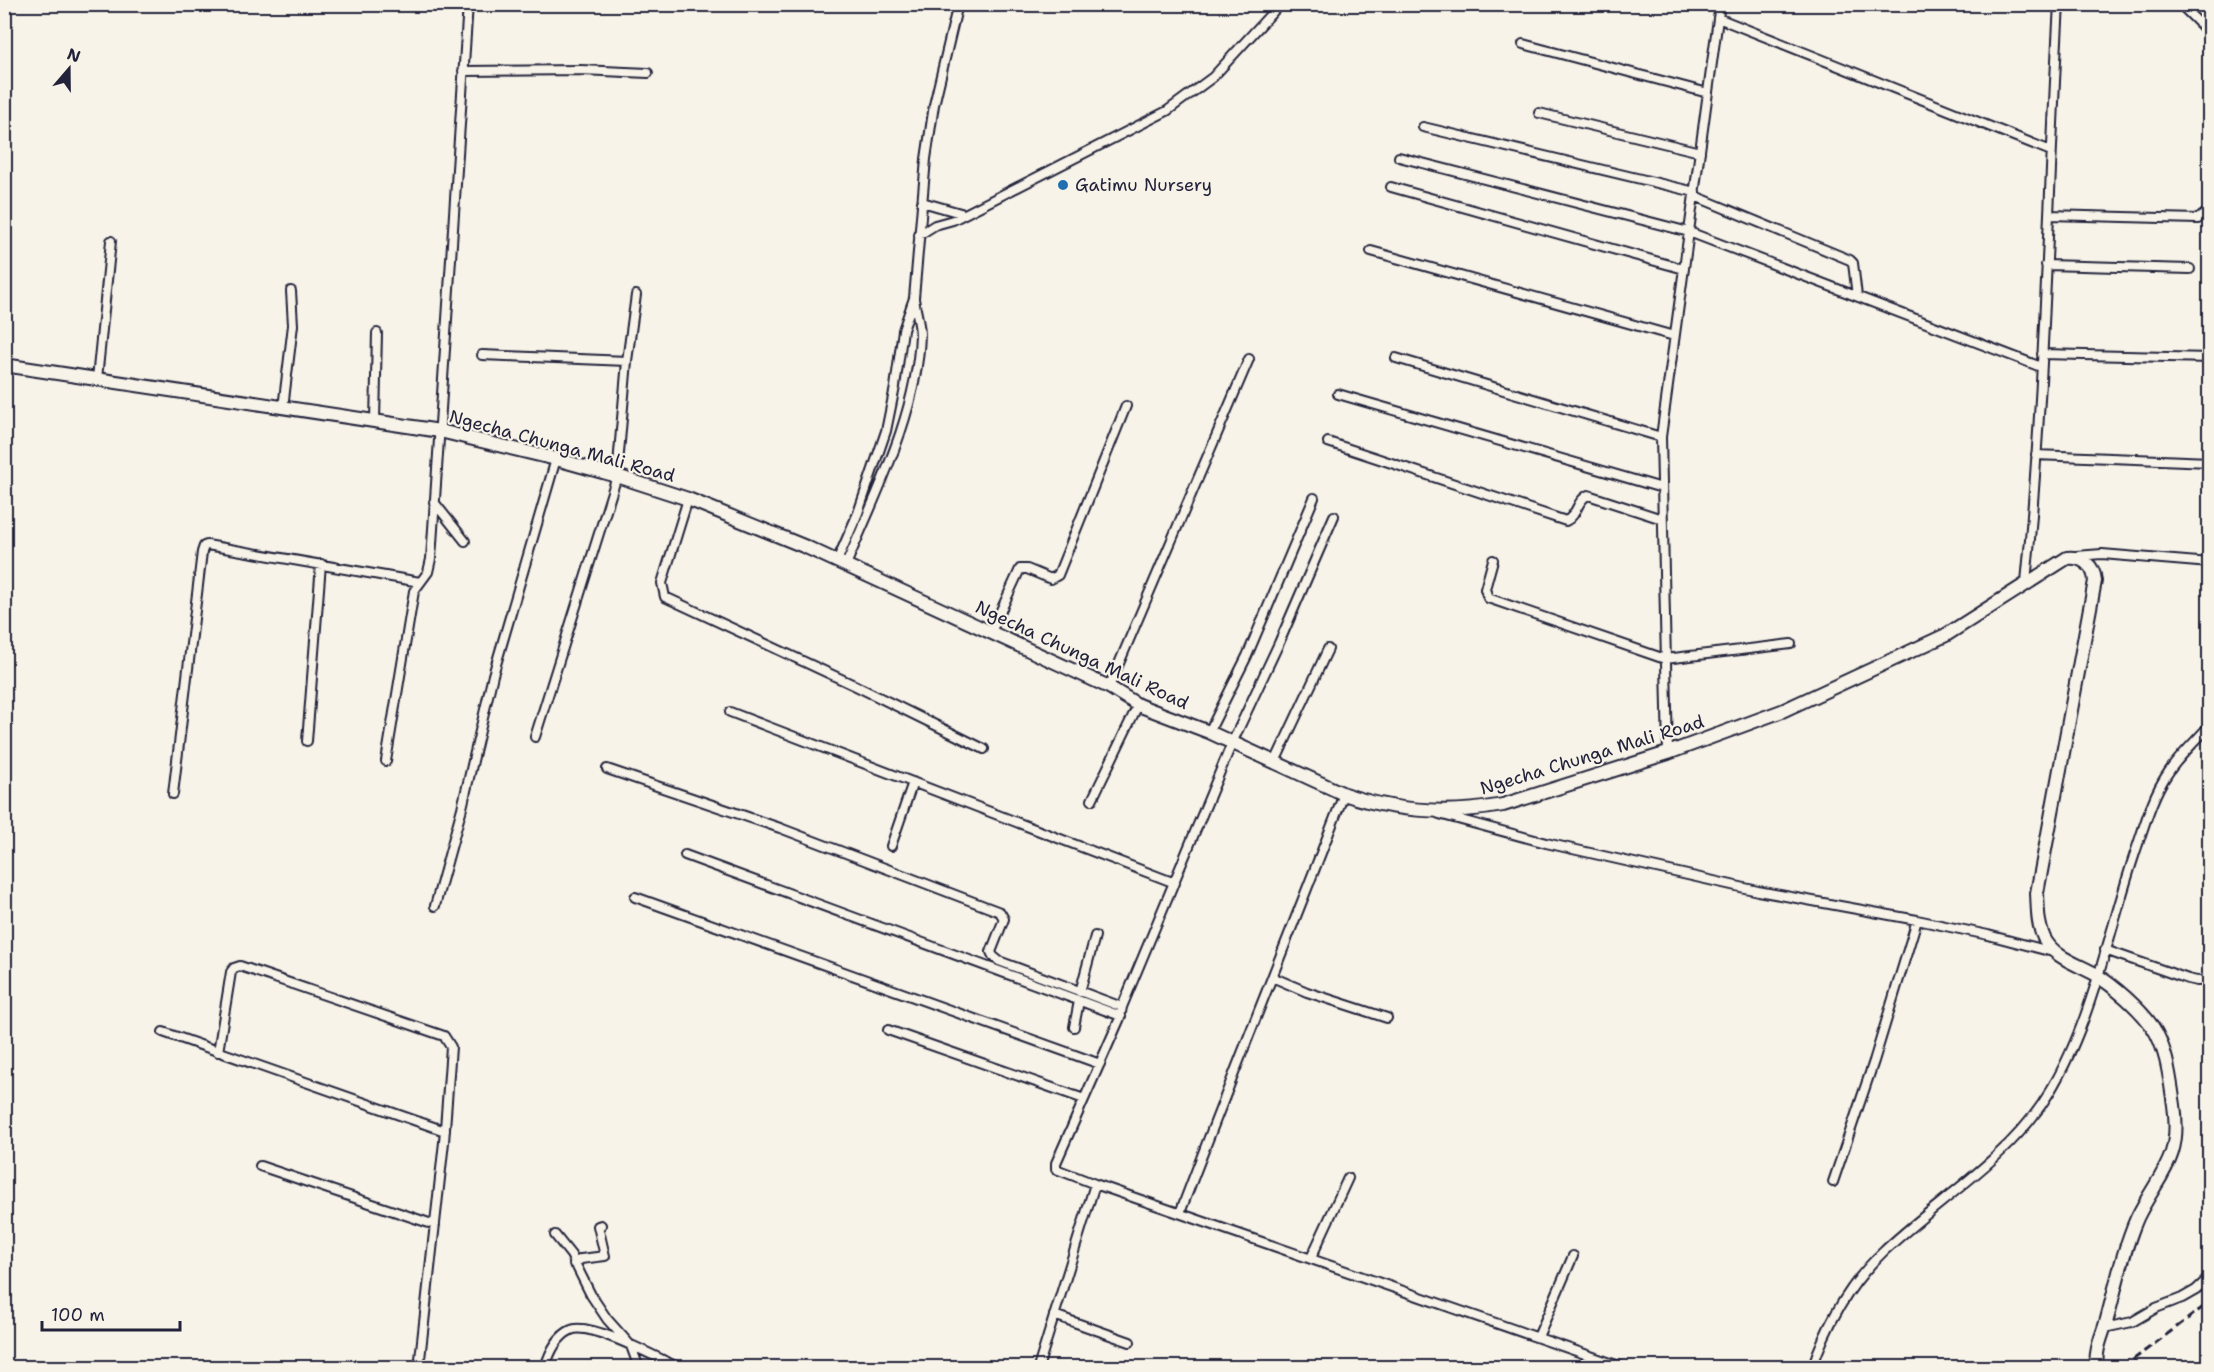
<svg xmlns="http://www.w3.org/2000/svg" width="2214" height="1372" viewBox="0 0 2214 1372" font-family="'Shantell Sans',sans-serif">
  <rect width="100%" height="100%" fill="#f7f3e8"/>
  <filter id="ink" filterUnits="userSpaceOnUse"><feTurbulence type="fractalNoise" baseFrequency=".0167" numOctaves="2"/><feDisplacementMap in="SourceGraphic" scale="12" xChannelSelector="R" yChannelSelector="G"/><feConvolveMatrix kernelMatrix="1 2 1 2 8 2 1 2 1" color-interpolation-filters="sRGB"/></filter>
  <g filter="url(#ink)">
    <g fill="none" stroke-linecap="round" stroke-linejoin="round">
      <defs>
        <path id="minor" d="M2180 4 2210 34
          M1718 18 2051 151
          M1523 44 1708 93
          M463 71 581 70 648 73
          M1539 113 1700 152
          M1423 127 1695 192
          M1399 157 1689 232 2041 367
          M1391 187 1684 269
          M1695 196 1850 260 1853 263 1857 296
          M922 202 964 214
          M2049 215 2198 219 2210 210
          M919 235 935 225 953 220 1167 111 1213 77 1280 4
          M1371 251 1674 336
          M2046 265 2190 269
          M2042 354 2210 358
          M482 355 627 361
          M1396 358 1661 437
          M97 379 111 241
          M1338 394 1662 488
          M283 408 293 325 291 291
          M375 421 377 333
          M1328 442 1566 521C1578 515 1576 501 1588 495L1662 519
          M2036 455 2210 462
          M688 499 662 583 665 597 856 686 984 749
          M434 502 465 541
          M1334 516 1279 643 1232 743 1122 1007 1120 1018 1056 1163V1169L1095 1184 1625 1368
          M2076 556 2102 554 2210 563
          M1493 560 1485 589 1488 598 1665 659 1791 644
          M837 561 858 513 886 431 895 387 903 330 914 298 926 159 934 105 958 4
          M846 565C876 493 917 415 920 335 920 324 916 311 914 299
          M2026 582C2045 390 2048 197 2059 4
          M991 632 1020 569H1027L1051 579 1058 575 1126 406
          M1109 687 1249 359
          M730 712 1175 883
          M1209 732 1247 656 1314 498
          M535 737 617 476 627 361 636 295
          M307 741 321 564
          M1668 753 1661 437 1720 4
          M386 761 414 591 428 572 431 559 468 4
          M1275 762 1328 649
          M607 769 780 828 1000 912 1004 919 991 952 993 956 999 961 1122 1007
          M173 794 202 552 204 546 207 545 420 582
          M1092 800 1138 705
          M1439 814 1546 843 1758 891 1917 920 1988 935 2053 952
          M891 846 913 782
          M685 855 1121 1016
          M635 897 1100 1064
          M435 906 462 808 493 675 556 459
          M2105 950 2188 979 2197 981 2210 980
          M1272 977 1307 992 1387 1018
          M1080 992 1095 936
          M1074 1027 1079 1001
          M888 1030 1084 1099
          M163 1032 445 1131
          M218 1052 231 972 234 968 240 966 444 1036 451 1047 444 1142 419 1368
          M260 1166 435 1225
          M1833 1182 1874 1061 1917 920
          M1180 1213C1233 1073 1290 934 1344 794
          M555 1235 571 1255 591 1295 607 1319 631 1346 639 1368
          M1311 1258 1348 1178
          M574 1264 581 1259 605 1256 598 1226 601 1225
          M1054 1315 1130 1342
          M2104 1328 2132 1322 2156 1308 2182 1298 2196 1290 2210 1277
          M1538 1337 1573 1256
          M545 1368C549 1354 556 1337 571 1330 589 1321 658 1358 679 1368
          M1038 1368 1095 1184
          M1812 1368C1827 1324 1849 1284 1883 1252 1933 1204 2003 1162 2042 1104 2090 1033 2108 934 2135 853 2144 827 2152 796 2168 773 2179 756 2196 741 2210 725"/>
        <path id="primary" d="M4 365 440 431 556 459 617 476 688 499 806 547 1109 687 1138 705 1209 732 1344 794C1396 812 1449 815 1503 805L1668 753 1782 711 1946 635 2067 558C2083 556 2094 566 2095 581L2037 893C2038 908 2037 924 2044 938 2053 957 2077 964 2095 974 2115 987 2138 1007 2152 1026 2167 1048 2170 1079 2174 1105 2182 1161 2159 1173 2137 1218 2123 1250 2116 1286 2107 1319 2103 1334 2094 1351 2097 1368"/>
      </defs>
      <use href="#minor" stroke="#22223b" stroke-width="12"/>
      <use href="#primary" stroke="#22223b" stroke-width="16"/>
      <use href="#minor" stroke="#f7f3e8" stroke-width="8"/>
      <use href="#primary" stroke="#f7f3e8" stroke-width="12"/>
      <path stroke="#22223b" stroke-width="3" stroke-dasharray="9 4.5" stroke-linecap="butt" d="M2122 1368 2210 1302"/>
    </g>
  </g>
  <circle fill="#1f6fb2" stroke="#f7f3e8" stroke-width="2" cx="1063" cy="185" r="6"/>
  <g text-anchor="middle" dominant-baseline="central" stroke-width="4.5" stroke-linejoin="round" paint-order="stroke">
    <g font-size="18" fill="#22223b" stroke="#f7f3e8" text-anchor="start">
      <text x="1075" y="185">Gatimu Nursery</text>
    </g>
    <g font-size="18" fill="#22223b" stroke="#f7f3e8">
      <text transform="translate(562 446) rotate(15)">Ngecha Chunga Mali Road</text>
      <text transform="translate(1082 655) rotate(25)">Ngecha Chunga Mali Road</text>
      <text transform="translate(1592 755) rotate(-17)">Ngecha Chunga Mali Road</text>
    </g>
  </g>
  <rect width="2214" height="1372" fill="none" stroke="#f7f3e8" stroke-width="24"/>
  <rect x="12" y="12" width="2190" height="1348" fill="none" stroke="#22223b" stroke-width="2" filter="url(#ink)"/>
  <g transform="translate(69 69) rotate(20)" stroke="#f7f3e8" stroke-width="4.5" paint-order="stroke">
  <path d="M0-4.5L10 22L0 15L-10 22Z" fill="#22223b"/>
  <text y="-9" font-size="16" font-weight="bold" text-anchor="middle" fill="#22223b">N</text>
  </g>
  <path d="M42 1321v9h138v-9" fill="none" stroke="#22223b" stroke-width="3"/>
  <text x="51" y="1321" font-size="18" fill="#22223b" stroke="#f7f3e8" stroke-width="4.5" paint-order="stroke">100 m</text>
</svg>
